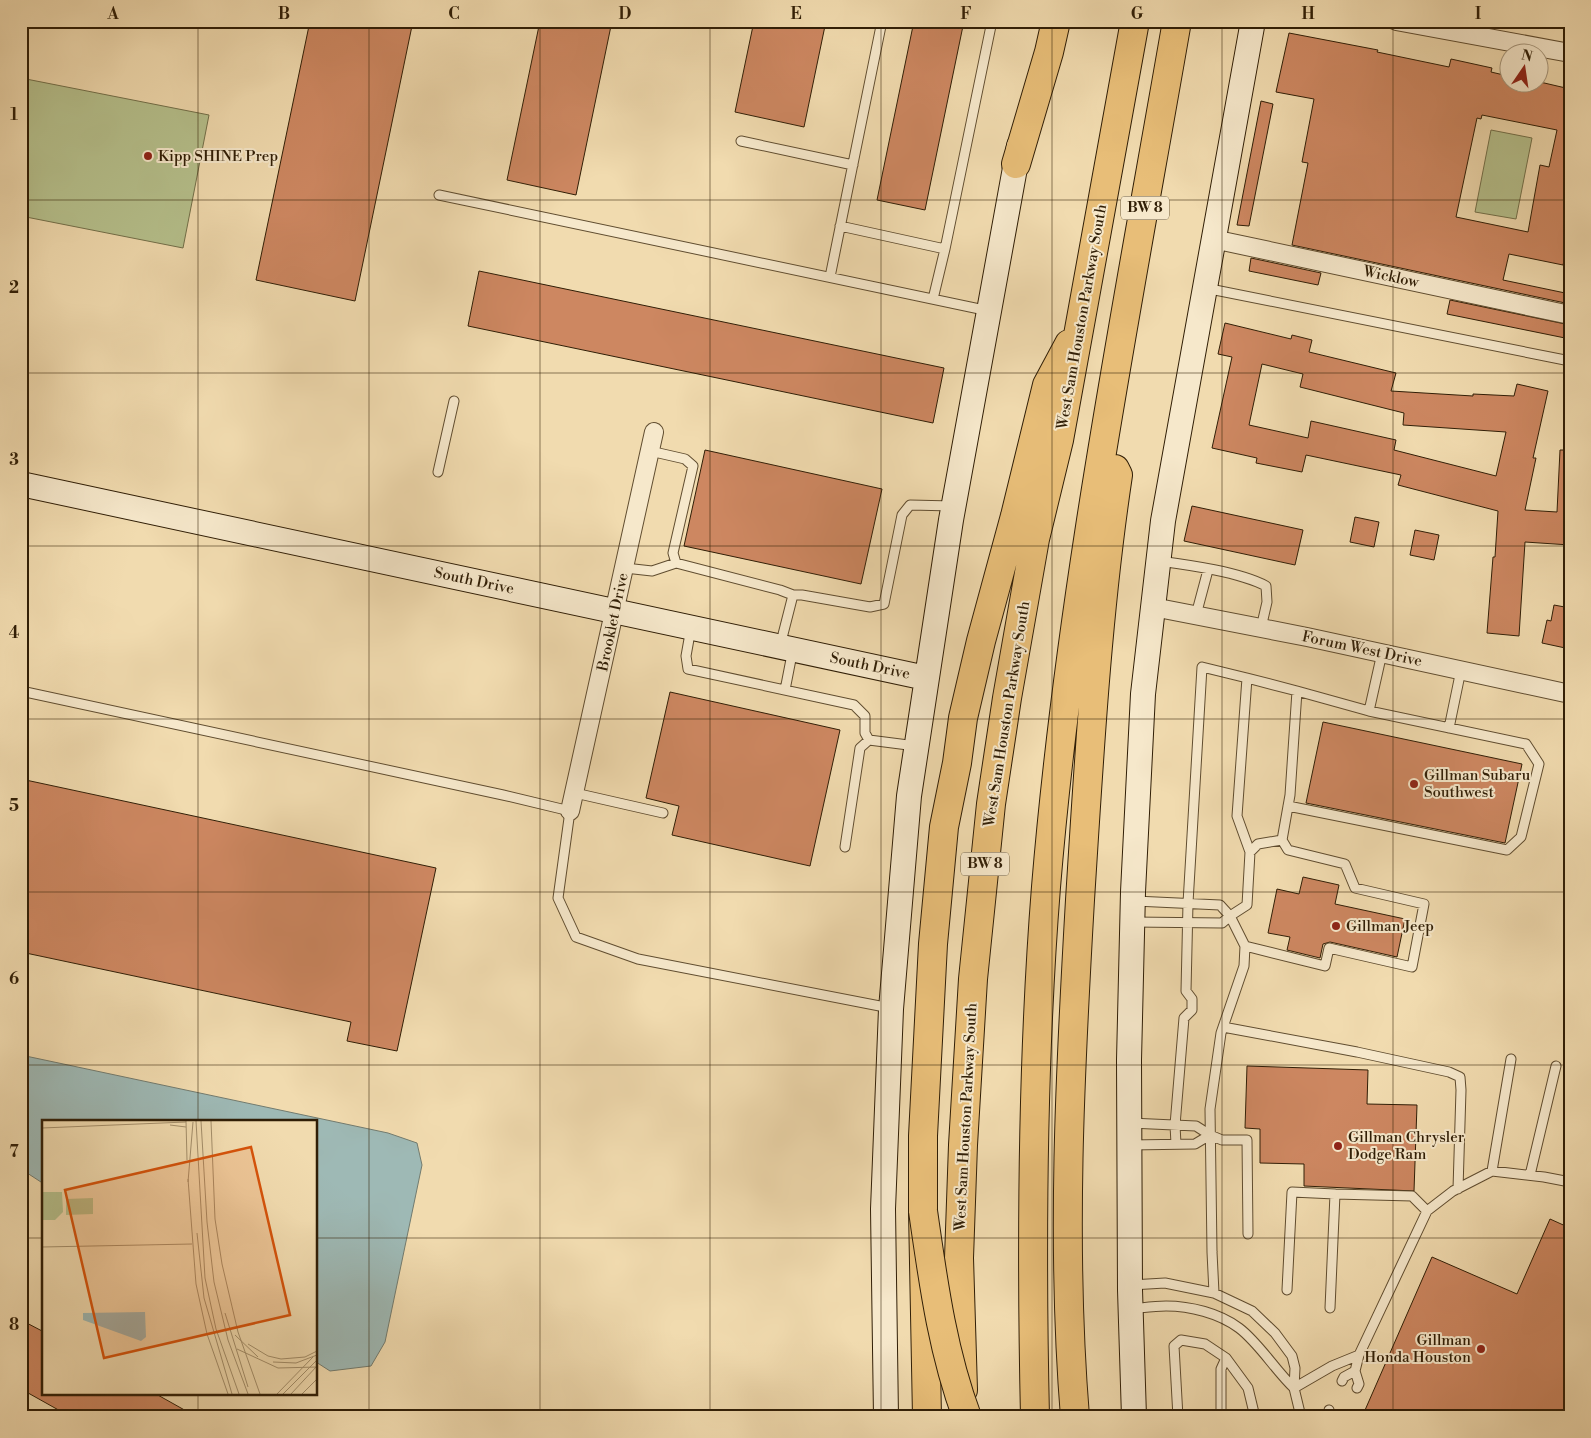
<svg xmlns="http://www.w3.org/2000/svg" width="1591" height="1438" viewBox="0 0 1591 1438" font-family="'Libre Bodoni',serif">
  <rect width="100%" height="100%" fill="#f1dbaf"/>
  <filter id="stains"><feTurbulence type="fractalNoise" baseFrequency=".004" numOctaves="4"/><feColorMatrix values="0 0 0 0 .2 0 0 0 0 .09 0 0 0 0 .02 0 0 0 .5 -.17"/></filter>
  <radialGradient id="worn" r=".72"><stop offset=".6" stop-color="#630" stop-opacity="0"/><stop offset="1" stop-color="#630" stop-opacity=".3"/></radialGradient>
  <path fill="#b6c18d" stroke="#73704a" d="M21 78 209 115 183 248 21 216Z
    M1491 130 1532 138 1516 219 1475 212Z"/>
  <path fill="#9eb9b5" stroke="#727b6f" d="M21 1055 388 1133 417 1143 422 1165 385 1342 371 1366 330 1371 316 1362V1122H44V1184L21 1169Z"/>
  <path fill="#cd8761" stroke="#301e06" fill-rule="evenodd" d="M310 21H413L355 301 256 280Z
    M540 21H612L576 195 507 180Z
    M754 21H826L804 127 735 112Z
    M914 21H964L925 210 877 200Z
    M1289 33 1378 50 1377 52 1449 67 1451 59 1492 68 1491 72 1508 76V82H1540L1570 89V234L1563 265 1509 254 1503 280 1570 294V304L1292 245 1308 163 1302 162 1314 99 1276 92ZM1482 115 1557 130 1549 167 1540 165 1528 232 1456 217 1477 118 1481 119Z
    M1261 101 1273 104 1249 226 1237 225Z
    M1251 258 1321 273 1318 285 1249 271Z
    M479 271 944 368 933 423 468 326Z
    M1450 300 1570 325V339L1447 314Z
    M1225 323 1291 339 1292 335 1312 340 1309 352 1396 373 1391 391 1473 396V394L1514 396 1517 384 1548 391 1533 458H1536L1525 510 1557 512 1560 450H1570V545L1525 542 1519 636 1487 633 1493 557H1495L1498 511 1398 485 1401 475 1306 455 1302 472 1256 463 1257 458 1212 448 1232 357 1218 354ZM1262 364 1303 374 1300 387 1404 413 1403 425 1506 432 1496 476 1394 450 1396 440 1311 421 1308 438 1249 425Z
    M705 450 882 489 861 584 684 546Z
    M1192 506 1303 530 1295 565 1184 541Z
    M1355 517 1379 522 1374 547 1350 542Z
    M1415 530 1439 535 1434 560 1410 555Z
    M1554 605 1570 608 1568 619H1570V649L1542 643 1547 620 1551 621Z
    M670 692 840 730 810 866 672 835 679 806 646 798Z
    M1323 722 1522 764 1505 843 1306 803Z
    M21 779 436 868 397 1051 347 1041 351 1022 21 952Z
    M1303 877 1339 885 1335 904 1405 919 1397 957 1330 942 1323 944 1320 958 1287 950 1290 937 1268 933 1277 889 1299 894Z
    M1247 1066 1368 1070 1367 1104 1417 1105 1414 1191 1304 1186V1164L1260 1163V1129L1245 1128Z
    M1550 1219 1570 1228V1403L1564 1417H1362L1432 1257 1517 1294Z
    M21 1320 44 1332V1394H156L197 1417H71L21 1389Z"/>
  <g fill="none" stroke-linecap="round" stroke-linejoin="round">
    <defs>
      <path id="lane" d="M741 141 853 165
        M439 195 989 311
        M840 226 945 249 992 21
        M830 277 882 21
        M1205 288 1570 361
        M933 299 945 249
        M650 451 685 459 693 466 673 553 676 563 780 590 793 595
        M438 472 454 401
        M1159 561C1189 565 1240 572 1266 586L1267 602 1261 628
        M625 568 652 571 676 563
        M1196 615 1208 570
        M691 628 686 656 688 669 854 705 865 716V733L869 740 916 746
        M780 646 793 595H802L870 607 884 604 902 515 910 505 953 506
        M1247 678 1297 691
        M785 690 793 649
        M21 691 503 795 570 811 558 898 576 937 638 959 890 1008
        M1369 711 1382 653
        M1449 728 1461 670
        M575 793 663 813
        M845 847 860 748 869 740
        M1135 901 1220 905 1230 916 1245 946 1244 966 1221 1033 1210 1109 1212 1252 1214 1293
        M1133 922 1222 923 1230 916 1247 905 1250 852 1258 844 1282 840 1290 795 1297 691 1369 711 1526 744 1539 764 1521 837 1507 850 1288 806
        M1245 946 1325 966 1329 948 1412 967 1424 904 1355 888 1345 864 1288 850 1282 840
        M1223 1027 1357 1052 1449 1072 1460 1077 1461 1090 1458 1189
        M1130 1123 1196 1126 1210 1135 1222 1140H1247L1248 1234
        M1176 1144 1175 1125 1184 1018 1192 1010V999L1186 991 1188 903 1202 667 1247 678 1237 816 1250 852
        M1130 1145 1195 1144 1210 1135
        M1492 1171 1511 1059
        M1530 1175 1556 1066
        M1131 1285 1165 1283 1214 1293 1252 1311 1275 1333 1292 1356 1295 1368 1294 1388 1301 1417
        M1287 1290 1292 1192 1335 1194
        M1330 1308 1335 1194 1412 1196 1427 1211
        M1131 1309C1142 1308 1154 1306 1166 1306 1190 1306 1219 1313 1239 1328 1259 1343 1275 1370 1294 1388
        M1355 1371 1359 1384 1357 1388
        M1342 1381 1344 1377 1355 1371 1359 1355
        M1294 1388 1332 1366 1359 1355 1427 1211 1453 1191 1492 1171 1544 1177 1570 1182
        M1178 1417 1174 1346 1181 1340 1205 1344 1226 1358 1248 1388 1255 1417
        M1221 1417V1369L1226 1358
        M1328 1417 1329 1410
        M1344 1417V1416"/>
      <path id="street" d="M1396 21 1570 53
        M1213 239 1570 315
        M1153 607 1307 637 1570 694
        M570 811 654 432"/>
      <path id="secondary" d="M21 484 926 678
        M886 1417 883 1209 891 1009 909 796 951 520 1019 146
        M1134 1417 1130 1290 1129 1060 1133 892 1143 694 1163 521 1253 21"/>
      <path id="highway" d="M1016 164 1049 52 1056 21
        M963 1390 959 1258 963 1145 973 979 991 804 1007 698 1035 539 1059 440 1135 21
        M927 1417 923 1211V1136L933 944 944 827 957 763 963 718 981 641 1015 516 1047 385 1069 344
        M1035 1417C1031 1240 1032 1063 1046 887 1070 596 1127 309 1177 21
        M1075 1417C1061 1245 1070 1072 1080 900 1089 759 1097 614 1118 475L1115 469"/>
    </defs>
    <use href="#lane" stroke="#604d30" stroke-width="11"/>
    <use href="#street" stroke="#604d30" stroke-width="20"/>
    <use href="#secondary" stroke="#301e06" stroke-width="26"/>
    <use href="#highway" stroke="#301e06" stroke-width="30"/>
    <use href="#lane" stroke="#f6e8cb" stroke-width="9"/>
    <use href="#street" stroke="#f6e8cb" stroke-width="18"/>
    <use href="#secondary" stroke="#f6e8cb" stroke-width="24"/>
    <use href="#highway" stroke="#e8be78" stroke-width="28"/>
    <defs>
      <path id="highway-bridge" d="M923 1211C933 1280 942 1350 967 1417"/>
    </defs>
    <use href="#highway-bridge" stroke="#301e06" stroke-width="30" stroke-linecap="butt"/>
    <use href="#highway-bridge" stroke="#e8be78" stroke-width="28"/>
  </g>
  <path fill="none" stroke="#301e06" stroke-width="1" stroke-opacity="0.55" d="M198 21V1122M369 21V1417M540 21V1417M710 21V1417M881 21V1417M1052 21V1417M1222 21V1417M1393 21V1417M21 200H1570M21 373H1570M21 546H1570M21 719H1570M21 892H1570M21 1065H1570M21 1238H44M316 1238H1570M198 1394V1417"/>
  <g fill="#8f2418" stroke="#f6e8cb" stroke-width="2">
    <circle cx="148" cy="156" r="5"/>
    <circle cx="1414" cy="784" r="5"/>
    <circle cx="1336" cy="926" r="5"/>
    <circle cx="1338" cy="1146" r="5"/>
    <circle cx="1481" cy="1349" r="5"/>
  </g>
  <g text-anchor="middle" dominant-baseline="central" stroke-width="4" stroke-linejoin="round" paint-order="stroke">
    <g fill="#f6e8cb" stroke="#6b5b41" stroke-width="1">
      <rect x="1121" y="196.5" width="48" height="23" rx="4"/>
      <rect x="961" y="852.5" width="48" height="23" rx="4"/>
    </g>
    <g font-size="14" font-weight="bold" fill="#301e06">
      <text x="1145" y="208">BW 8</text>
      <text x="985" y="864">BW 8</text>
    </g>
    <g font-size="15" fill="#301e06" stroke="#f6e8cb" text-anchor="start">
      <text x="158" y="156">Kipp SHINE Prep</text>
      <text x="1424" y="775">Gillman Subaru<tspan x="1424" dy="17">Southwest</tspan></text>
      <text x="1346" y="926">Gillman Jeep</text>
      <text x="1348" y="1137">Gillman Chrysler<tspan x="1348" dy="17">Dodge Ram</tspan></text>
      <text x="1471" y="1340" text-anchor="end">Gillman<tspan x="1471" dy="17">Honda Houston</tspan></text>
    </g>
    <g font-size="15" fill="#301e06" stroke="#f6e8cb">
      <text transform="translate(1391 277) rotate(12)">Wicklow</text>
      <text transform="translate(1082 317) rotate(-80)">West Sam Houston Parkway South</text>
      <text transform="translate(474 581) rotate(12)">South Drive</text>
      <text transform="translate(613 622) rotate(-78)">Brooklet Drive</text>
      <text transform="translate(1362 649) rotate(12)">Forum West Drive</text>
      <text transform="translate(870 666) rotate(12)">South Drive</text>
      <text transform="translate(1007 714) rotate(-81)">West Sam Houston Parkway South</text>
      <text transform="translate(966 1117) rotate(-87)">West Sam Houston Parkway South</text>
    </g>
  </g>
  <g transform="translate(42 1120)">
    <rect width="275" height="275" fill="#f1dbaf"/>
    <path d="M0 72H20L21 92 13 100H0ZM51 78V94L24 95V79Z" fill="#b6c18d"/>
    <path d="M103 192 104 217 99 221 41 200V193Z" fill="#9eb9b5"/>
    <path fill="none" stroke="#a48f6b" stroke-width="1" d="M144 1 145 40M154 1 163 158 174 209 197 274M159 1 165 102 172 162 186 220 206 274M169 1 173 99 180 144 196 212 218 274M128 5 144 7M0 8 144 2M146 59 154 164 165 214 186 274M146 62 151 2M155 113 162 178 190 274M0 127 150 124M183 193 206 267M193 215 216 237M206 224 226 236 239 239 263 237 275 231M195 229 236 248 275 247M231 242 254 243 275 235M235 274 271 237M241 274 275 240M249 274 275 246M260 274 275 259"/>
    <path fill="#d6530b" fill-opacity="0.15" stroke="#d6530b" stroke-width="2.5" d="M209 27 248 195 62 238 23 70Z"/>
    <rect width="275" height="275" fill="none" stroke="#301e06" stroke-width="2.5"/>
  </g>
  <rect width="1591" height="1438" fill="none" stroke="#f1dbaf" stroke-width="55"/>
  <g transform="translate(1524 68) rotate(13)"><circle r="24" fill="#f6e8cb" stroke="#a7977c"/>
  <path d="M0-4L9 19L0 12L-9 19Z" fill="#8f2418"/>
  <text y="-8" font-size="14" font-weight="bold" text-anchor="middle" fill="#301e06">N</text>
  </g>
  <rect x="28" y="28" width="1536" height="1382" fill="none" stroke="#301e06" stroke-width="2"/>
  <g font-size="16" text-anchor="middle" font-weight="bold" fill="#301e06">
    <text x="113" y="19">A</text>
    <text x="284" y="19">B</text>
    <text x="454" y="19">C</text>
    <text x="625" y="19">D</text>
    <text x="796" y="19">E</text>
    <text x="966" y="19">F</text>
    <text x="1137" y="19">G</text>
    <text x="1308" y="19">H</text>
    <text x="1478" y="19">I</text>
    <text x="14" y="120">1</text>
    <text x="14" y="293">2</text>
    <text x="14" y="465">3</text>
    <text x="14" y="638">4</text>
    <text x="14" y="811">5</text>
    <text x="14" y="984">6</text>
    <text x="14" y="1157">7</text>
    <text x="14" y="1330">8</text>
  </g>
  <rect width="100%" height="100%" filter="url(#stains)"/>
  <rect width="100%" height="100%" fill="url(#worn)"/>
</svg>
